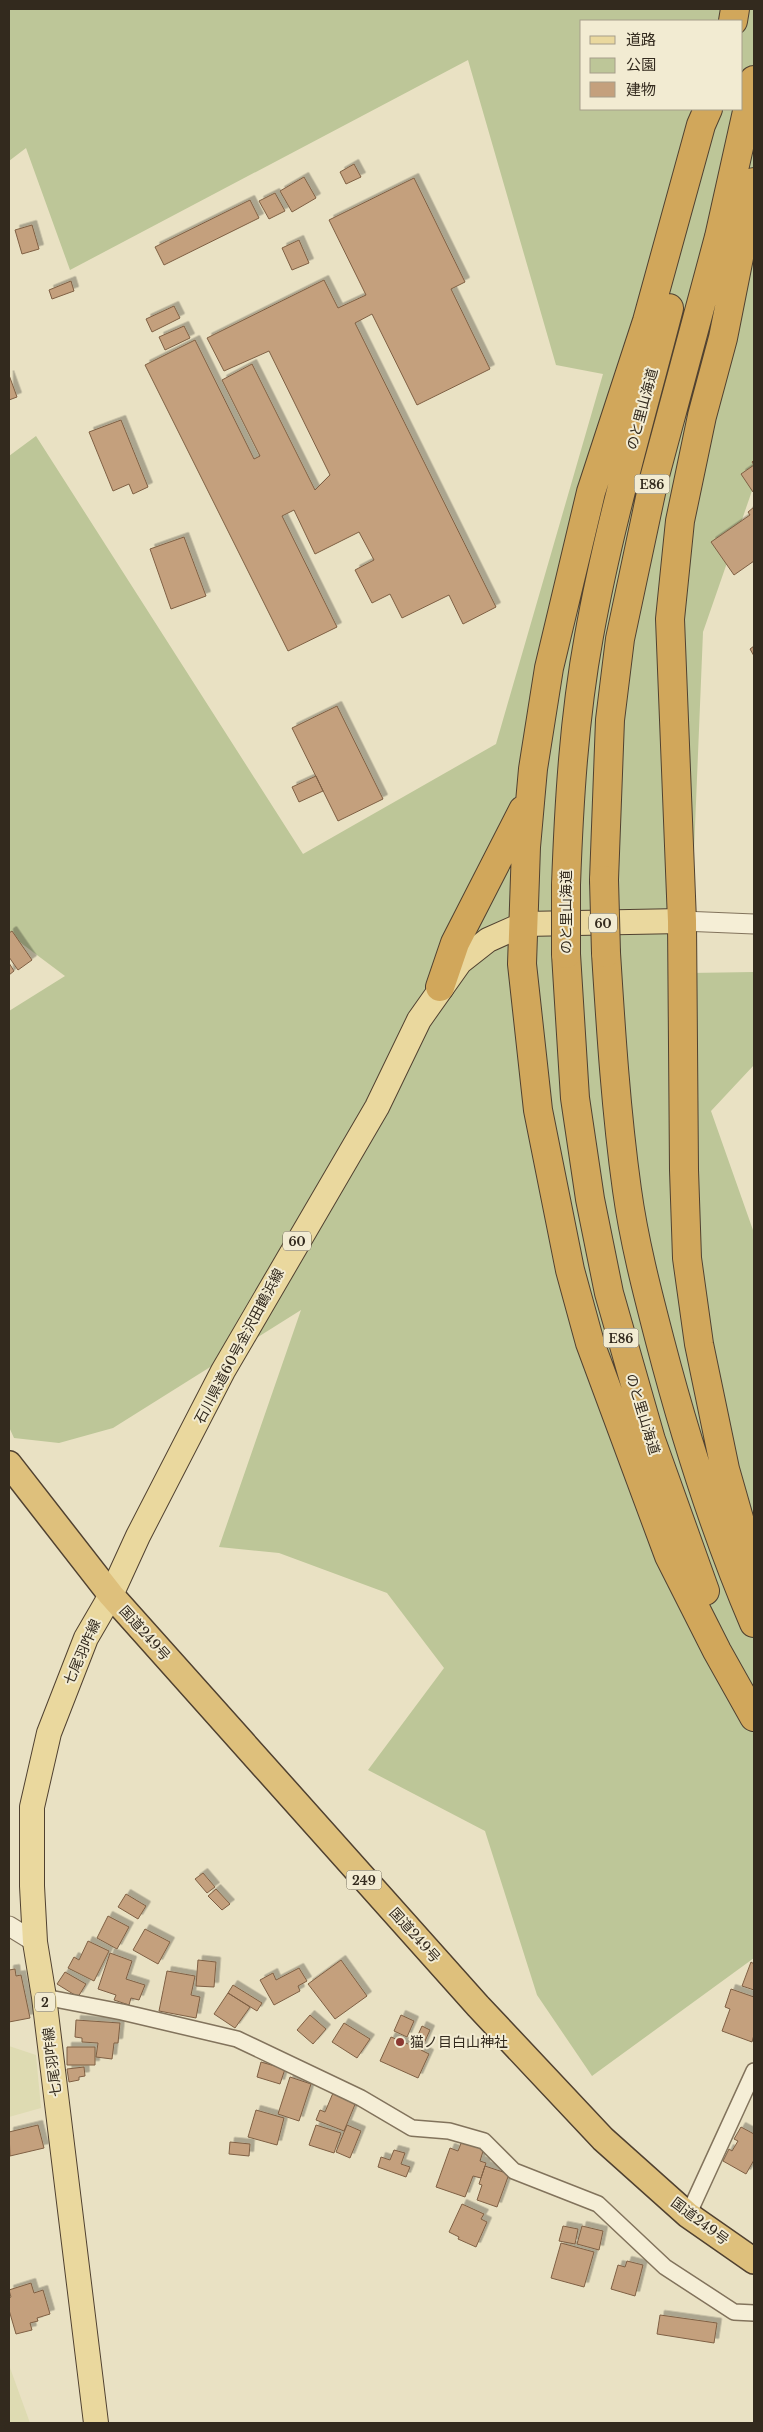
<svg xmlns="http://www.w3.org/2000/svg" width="763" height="2432" viewBox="0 0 763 2432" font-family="'Libre Baskerville','Noto Sans JP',serif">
  <defs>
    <filter id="shadow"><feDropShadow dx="4.5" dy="-4.5" stdDeviation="0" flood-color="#0004"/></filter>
  </defs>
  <rect width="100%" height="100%" fill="#e9e1c3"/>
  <path fill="#dedbb2" d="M9 2046 36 2055 41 2108 9 2117Z
    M9 2365 30 2423H9Z"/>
  <path fill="#bdc698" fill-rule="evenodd" d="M9 9H754V485L703 632 689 973 754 972V1065L711 1111 754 1233V1958L592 2076 537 1995 485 1831 368 1770 444 1668 387 1593 279 1553 219 1547 301 1310 113 1428 59 1443 14 1438 9 1427V1011L65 976 9 934V456L36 436 303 854 496 744 603 374 556 365 468 60 70 270 26 148 9 161ZM582 21H742V109H582Z"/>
  <path fill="#c4a07d" stroke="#7f6044" filter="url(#shadow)" d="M354 164 361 177 346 184 340 172Z
    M304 177 316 198 292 212 280 191Z
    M414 178 465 282 451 289 490 369 417 405 372 314 355 323 496 607 463 624 449 595 402 618 390 594 372 603 355 570 374 560 359 532 315 554 294 510 282 516 337 627 288 651 145 365 195 340 254 459 260 456 222 380 252 364 315 490 330 475 269 351 224 371 207 338 324 280 338 308 366 295 329 220Z
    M275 193 285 211 269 219 259 201Z
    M250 200 259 218 164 265 155 247Z
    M32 225 39 249 22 254 15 230Z
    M299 240 309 263 292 270 282 248Z
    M71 281 74 291 52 299 49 290Z
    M174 306 180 318 152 332 146 319Z
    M184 326 190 338 165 350 159 337Z
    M9 375 17 397 9 400Z
    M121 420 148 487 133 494 129 484 113 491 89 432Z
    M754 460V491L753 492 741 474 754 465 752 462Z
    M754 507V561L734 575 711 542 750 515 748 512Z
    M184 537 206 596 171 609 150 549Z
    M754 646V656L750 649Z
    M337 706 383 799 338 821 292 728Z
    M316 776 323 791 299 802 292 787Z
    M12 931 32 960 18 970 9 957V933Z
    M9 963 14 971 9 975Z
    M203 1873 215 1887 207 1893 195 1879Z
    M216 1889 230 1904 222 1910 208 1896Z
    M126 1894 146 1906 138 1919 118 1907Z
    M108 1916 129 1927 117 1949 97 1938Z
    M145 1929 170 1942 158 1964 133 1950Z
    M88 1941 109 1951 94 1981 68 1968 74 1957 79 1960Z
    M110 1953 132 1961 126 1979 145 1985 139 2000 131 1998 129 2005 114 2000 116 1995 98 1989Z
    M198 1960 216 1962 214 1987 196 1986Z
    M341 1960 367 1996 335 2019 308 1984Z
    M751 1962 754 1964V1990L742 1986Z
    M299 1968 307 1981 298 1986 300 1991 274 2005 260 1980 273 1973 276 1980Z
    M15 1969 16 1976 21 1975 30 2018 9 2022V1970Z
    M167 1971 195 1976 191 1995 200 1997 196 2018 159 2011Z
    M65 1972 86 1984 78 1997 57 1984Z
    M233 1985 262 2003 257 2011 228 1993Z
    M731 1989 754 1997V2035L752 2042 722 2031 730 2009 725 2007Z
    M228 1993 250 2007 235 2028 214 2014Z
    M310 2015 326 2029 313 2044 297 2030Z
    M401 2015 414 2021 407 2037 394 2031Z
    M76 2020 120 2023 118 2043H114L112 2059 96 2057 98 2043 82 2042V2038L75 2037Z
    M344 2023 370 2039 357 2058 332 2042Z
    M422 2026 430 2030 421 2050 429 2054 418 2078 380 2061 391 2037 413 2046Z
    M67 2047H95V2065H67Z
    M261 2062 285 2069 280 2084 257 2077Z
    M84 2067 85 2076 79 2077V2080L69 2082 67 2069Z
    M290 2077 311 2084 299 2121 278 2114Z
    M333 2093 356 2102 344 2131 316 2120 320 2110 325 2112Z
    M256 2110 284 2118 277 2145 248 2137Z
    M38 2125 44 2148 10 2156 9 2132Z
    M316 2125 341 2133 334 2153 309 2145Z
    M347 2125 361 2131 350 2158 336 2152Z
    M741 2127 754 2134V2160L746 2174 723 2161 729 2149 732 2151 738 2141 734 2139Z
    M462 2141 484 2148 480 2161 486 2163 481 2178 473 2176 465 2197 436 2187 450 2148 458 2151Z
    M230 2142 250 2144 249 2156 229 2154Z
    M394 2150 405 2153 401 2164 410 2167 406 2177 378 2167 381 2157 390 2160Z
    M485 2166 509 2174 497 2207 477 2200 482 2185 479 2184Z
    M462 2204 484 2214 481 2219 487 2222 476 2247 458 2239 459 2237 449 2232Z
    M563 2226 578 2229 575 2244 559 2241Z
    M582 2226 603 2231 599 2250 577 2244Z
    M561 2243 594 2252 584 2287 551 2278Z
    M627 2261 643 2265 635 2296 611 2289 618 2265 625 2267Z
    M31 2283 34 2293 43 2290 50 2314 37 2318 38 2321 30 2323 32 2330 16 2334 9 2310V2298L11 2297 9 2290Z
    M660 2315 717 2323 714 2343 657 2334Z"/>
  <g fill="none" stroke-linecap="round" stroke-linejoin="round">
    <defs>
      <path id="minor" d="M44 1997 122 2012 237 2039 361 2098 412 2128 449 2131 484 2141 514 2171 598 2204 665 2267 734 2312 754 2313
        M688 2215 754 2071"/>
      <path id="tertiary" d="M682 921 754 924
        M9 1926 35 1942"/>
      <path id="primary" d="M96 2423 44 1997 35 1942 32 1886V1807L49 1733 86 1638 111 1595 138 1536 223 1371 377 1107 419 1020 460 962 488 940 524 924 682 921"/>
      <path id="trunk" d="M9 1464 111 1595 478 2006 603 2139 688 2215 754 2261"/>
      <path id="motorway" d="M733 21 735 9
        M708 109 701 125 647 321 591 492 549 668 533 769 526 847 522 964 538 1110 570 1270 590 1343 669 1556 717 1651 754 1717
        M754 182 723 338 702 416 680 521 670 619 682 921 684 1170 687 1258 699 1344 725 1469 754 1571
        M604 880 610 720 620 639 654 479 719 237 754 80
        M566 885C569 802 574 718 589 636 609 525 641 417 669 308
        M606 953C611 1032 616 1111 627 1190 634 1241 647 1291 660 1341 685 1437 715 1532 754 1623
        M566 954 575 1098 590 1199 609 1293 651 1440 705 1591
        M440 987 455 943 523 810"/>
    </defs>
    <use href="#minor" stroke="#82735c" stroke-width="18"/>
    <use href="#tertiary" stroke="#82735c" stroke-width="21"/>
    <use href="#primary" stroke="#504130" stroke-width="26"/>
    <use href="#trunk" stroke="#504130" stroke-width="28"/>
    <use href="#motorway" stroke="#504130" stroke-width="30"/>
    <use href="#minor" stroke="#f5eed6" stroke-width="15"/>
    <use href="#tertiary" stroke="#f5eed6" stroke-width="19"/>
    <use href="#primary" stroke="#ead89e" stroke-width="24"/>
    <use href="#trunk" stroke="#dec07c" stroke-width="25"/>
    <use href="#motorway" stroke="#d1a75b" stroke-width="28"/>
    <defs>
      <path id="motorway-bridge" d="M604 880 606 953
        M566 885V954"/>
    </defs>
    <use href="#motorway-bridge" stroke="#504130" stroke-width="30" stroke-linecap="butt"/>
    <use href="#motorway-bridge" stroke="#d1a75b" stroke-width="28"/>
  </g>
  <circle fill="#8b3831" stroke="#f2ebd2" stroke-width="2" cx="400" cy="2042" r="5"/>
  <g text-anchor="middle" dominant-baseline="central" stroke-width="4" stroke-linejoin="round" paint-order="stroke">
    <g fill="#f2ebd2" stroke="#6c6454" stroke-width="1">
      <rect x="634.5" y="474.5" width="35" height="19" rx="4"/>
      <rect x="589" y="913.5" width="28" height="19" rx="4"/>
      <rect x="283" y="1231.5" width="28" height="19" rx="4"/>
      <rect x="603.5" y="1328.5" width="35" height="19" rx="4"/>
      <rect x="346.5" y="1870.5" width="35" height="19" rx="4"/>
      <rect x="35" y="1992.5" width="20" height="19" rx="4"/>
    </g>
    <g font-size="12" font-weight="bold" fill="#332a1e">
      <text x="652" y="484">E86</text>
      <text x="603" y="923">60</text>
      <text x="297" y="1241">60</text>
      <text x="621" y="1338">E86</text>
      <text x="364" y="1880">249</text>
      <text x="45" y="2002">2</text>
    </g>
    <g font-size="14" fill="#332a1e" stroke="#f2ebd2">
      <text transform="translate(642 409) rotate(-75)">のと里山海道</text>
      <text transform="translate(566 912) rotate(-90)">のと里山海道</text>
      <text transform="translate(239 1346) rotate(-62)">石川県道60号金沢田鶴浜線</text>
      <text transform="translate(643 1414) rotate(73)">のと里山海道</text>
      <text transform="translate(145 1633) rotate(48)">国道249号</text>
      <text transform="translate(82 1652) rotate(-66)">七尾羽咋線</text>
      <text transform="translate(415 1935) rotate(48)">国道249号</text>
      <text transform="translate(52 2062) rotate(-97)">七尾羽咋線</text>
      <text transform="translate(700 2221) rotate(37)">国道249号</text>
    </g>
    <g font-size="14" fill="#332a1e" stroke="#f2ebd2" text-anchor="start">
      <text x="410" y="2042">猫ノ目白山神社</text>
    </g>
  </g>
  <rect width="763" height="2432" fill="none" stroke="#332a1e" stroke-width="20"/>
  <rect x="580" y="20" width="162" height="90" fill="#f2ebd2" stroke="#a69e8a"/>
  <rect x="590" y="36" width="25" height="8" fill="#ead89e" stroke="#a69e8a"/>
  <text x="626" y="45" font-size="15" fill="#332a1e">道路</text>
  <rect x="590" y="58" width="25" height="15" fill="#bdc698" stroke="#a69e8a"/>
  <text x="626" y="70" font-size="15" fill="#332a1e">公園</text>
  <rect x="590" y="82" width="25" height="15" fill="#c4a07d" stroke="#a69e8a"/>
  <text x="626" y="95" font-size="15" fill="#332a1e">建物</text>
</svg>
